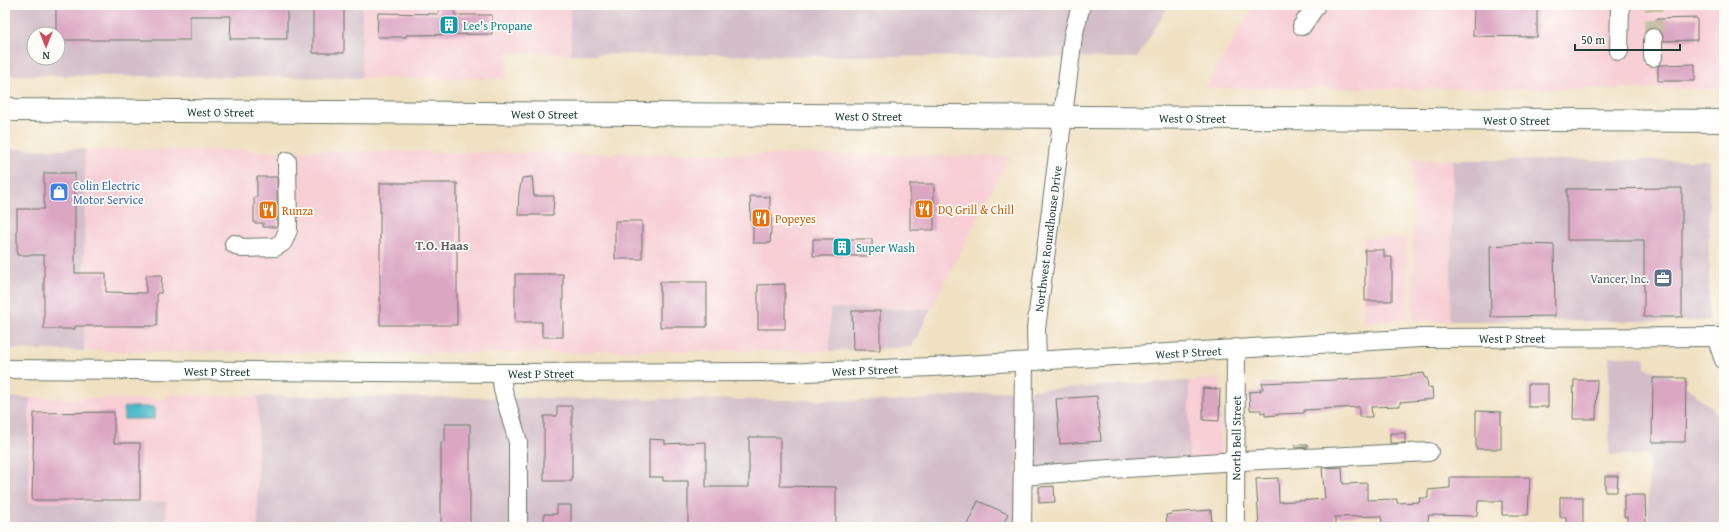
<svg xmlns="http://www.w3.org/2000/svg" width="1729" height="532" viewBox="0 0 1729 532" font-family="'Gentium Book Plus',serif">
  <rect width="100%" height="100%" fill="#fdfcf7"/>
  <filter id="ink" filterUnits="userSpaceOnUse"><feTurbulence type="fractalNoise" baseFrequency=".025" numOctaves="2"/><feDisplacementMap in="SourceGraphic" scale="8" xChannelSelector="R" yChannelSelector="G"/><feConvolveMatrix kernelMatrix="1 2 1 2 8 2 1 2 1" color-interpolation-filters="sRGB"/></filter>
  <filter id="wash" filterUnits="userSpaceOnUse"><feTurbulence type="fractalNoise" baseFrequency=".012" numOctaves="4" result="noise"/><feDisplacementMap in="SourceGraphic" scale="16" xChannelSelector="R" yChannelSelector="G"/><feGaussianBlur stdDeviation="0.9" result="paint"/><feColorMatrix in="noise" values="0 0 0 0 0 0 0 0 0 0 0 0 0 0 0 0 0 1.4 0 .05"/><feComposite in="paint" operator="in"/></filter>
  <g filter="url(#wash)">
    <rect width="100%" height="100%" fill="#f0e1c3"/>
    <path fill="#f7cfd5" d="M362 5H570L571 54 507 53V79L362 78Z
      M1254 5H1724V89L1205 88Z
      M85 149 718 154 1010 156 931 309 830 308V351H593L592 353H379L84 351Z
      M1413 160H1453L1450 321H1413Z
      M1364 238H1407V320L1363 322Z
      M1221 378V458L1189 460V381Z
      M166 395 258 396V527H166L165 502H29L30 398 166 399Z"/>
    <path fill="#d2bdc8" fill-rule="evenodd" d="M5 5H362V78L5 75ZM34 34H58V58H34Z
      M570 5H1169L1137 58 571 54Z
      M5 149H85L84 351 5 349Z
      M1453 160H1709V321H1450Z
      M830 308 931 309 912 347 830 351Z
      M1609 356 1645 357V368L1668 375 1684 385 1711 407 1721 421 1724 427V527H1648L1649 455H1609Z
      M1189 381V460L1029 472 1030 390Z
      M1018 390 1016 527H258V396L904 401Z
      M5 397 30 398 29 502H166V527H5Z"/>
    <path fill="#4ebaca" stroke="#367c7f" d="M124 407H154V419H124Z"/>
    <g id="blocks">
      <path fill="#dba6c2" d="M56 5H287V39H230L231 16H190V40H58V34H56Z
        M313 5H344V53H313Z
        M439 5H455V15H492V34L406 35V37H377L378 13 439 14Z
        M1474 5H1537V37L1473 36Z
        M1697 18V40L1664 41 1662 33 1657 29V19Z
        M1695 64V81H1658V66L1660 65Z
        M44 173H75V273H106V292L146 293V275H162L161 293H157V326H75V329H44V255H17V209H44Z
        M257 177H277V227H263V223H254V197H257Z
        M532 177 534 196H554L553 215H518L519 193 522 178Z
        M380 183H457V325H380Z
        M910 184H934V230H910Z
        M1682 188V317H1644V240H1567V189Z
        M750 196 770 197V214H772L770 243H753V221H751Z
        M615 221H642V259H615Z
        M813 239H872V256H813Z
        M1523 244 1554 245 1555 316 1491 317 1490 246Z
        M1365 250H1384V257H1392V301H1365Z
        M515 274H563V337H542V322H515Z
        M660 282H707V327H660Z
        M785 284V329H758V285Z
        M852 311H880V350H853Z
        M1424 373 1425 378H1427L1428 388 1432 387 1433 399 1400 402V406L1371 407 1372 417H1359V407L1304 410V413L1278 414V415L1265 416V412L1261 413V410H1250L1249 392 1261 391 1260 389H1263L1262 383 1382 378Z
        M1653 378H1686L1685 442H1652Z
        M1574 380H1597L1596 419H1573Z
        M1528 384H1548V407H1528Z
        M1203 388 1220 389 1219 421 1203 420Z
        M1097 396 1101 441 1060 444 1056 399Z
        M557 406H572V481H544V416H557Z
        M1476 411 1501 412V449H1476Z
        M114 412V443H140V500H32L34 413Z
        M445 424H470V526H441V442H445Z
        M1390 433H1405V443H1390Z
        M749 437H780V486L836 487V526L688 527V481H663V477H649V439L665 440V444L706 442V487H749Z
        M1295 445H1308V447L1295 448Z
        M1342 467 1343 484 1367 483V500L1397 499V503L1420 502 1419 498H1428V490L1450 488V477H1530L1528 515H1502V501H1479L1478 502 1477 516 1429 515 1427 526 1383 527V524H1382L1381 516 1335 517V527H1259L1256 479 1278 478 1279 502 1325 499 1322 468Z
        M1605 476H1618L1617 492H1605Z
        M1054 486 1055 502 1039 503V487Z
        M1624 495H1645L1646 527H1628V517H1624Z
        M1560 497H1583V525H1566V517H1560Z
        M978 501 1008 514 1002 527H966Z
        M557 505H571V527H544V514H557Z
        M1211 510 1212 527H1167L1166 515 1171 514V513Z"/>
    </g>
  </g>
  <g filter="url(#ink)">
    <use href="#blocks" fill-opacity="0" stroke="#687666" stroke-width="1"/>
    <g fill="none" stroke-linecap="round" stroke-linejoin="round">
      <path stroke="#c6c0a6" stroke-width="18" stroke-dasharray="18 9" stroke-linecap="butt" d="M1653 38 1654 5"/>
      <defs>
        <g id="minor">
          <path d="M1302 26 1315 7"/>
          <path d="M1653 38V57"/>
          <path d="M1619 51 1620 5"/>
          <path d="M234 244 242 248 275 247 283 242 288 230 287 161"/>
          <path d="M1716 337 1724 360"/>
          <path id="s1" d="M1037 361 1036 329 1073 36 1081 5"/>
          <path id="s2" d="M5 369 501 373 805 372 932 367 1421 338 1724 337"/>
          <path d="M501 373 503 390 518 442V527"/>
          <path d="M1023 476 1095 470 1222 462 1429 452"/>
          <path d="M1022 527 1024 362"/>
          <path id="s3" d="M1235 527 1236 348"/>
        </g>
        <g id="major">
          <path id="s4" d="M5 107 13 110 1724 121"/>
        </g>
      </defs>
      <use href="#minor" stroke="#687666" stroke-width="20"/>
      <use href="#major" stroke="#687666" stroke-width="24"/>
      <use href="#minor" stroke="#fff" stroke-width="18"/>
      <use href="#major" stroke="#fff" stroke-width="22"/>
    </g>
  </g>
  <defs>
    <symbol id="building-square" viewBox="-11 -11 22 22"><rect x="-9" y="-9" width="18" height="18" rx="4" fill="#0f9aa8" stroke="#fdfcf7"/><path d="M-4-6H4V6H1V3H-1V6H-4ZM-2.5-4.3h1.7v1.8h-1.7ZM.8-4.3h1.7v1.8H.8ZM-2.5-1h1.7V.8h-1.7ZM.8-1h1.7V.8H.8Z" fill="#fff"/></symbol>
    <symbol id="shop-square" viewBox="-11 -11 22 22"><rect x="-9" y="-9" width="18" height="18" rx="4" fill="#3f7fe0" stroke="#fdfcf7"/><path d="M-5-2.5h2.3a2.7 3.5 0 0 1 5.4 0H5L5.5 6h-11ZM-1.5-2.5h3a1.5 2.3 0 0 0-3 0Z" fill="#fff"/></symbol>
    <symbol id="restaurant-square" viewBox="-11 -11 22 22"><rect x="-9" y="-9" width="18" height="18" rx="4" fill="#e8710a" stroke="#fdfcf7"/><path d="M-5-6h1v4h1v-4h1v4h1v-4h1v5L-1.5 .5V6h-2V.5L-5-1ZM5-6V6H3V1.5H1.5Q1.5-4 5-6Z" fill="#fff"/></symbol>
    <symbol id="office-square" viewBox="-11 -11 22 22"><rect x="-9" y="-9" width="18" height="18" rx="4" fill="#5c6f8a" stroke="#fdfcf7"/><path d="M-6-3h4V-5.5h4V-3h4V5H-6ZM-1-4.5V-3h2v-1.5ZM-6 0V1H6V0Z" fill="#fff"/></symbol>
  </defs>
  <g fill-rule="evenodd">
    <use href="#building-square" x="438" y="14" width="22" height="22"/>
    <use href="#shop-square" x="48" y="181" width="22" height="22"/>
    <use href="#restaurant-square" x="913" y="198" width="22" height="22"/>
    <use href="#restaurant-square" x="257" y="199" width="22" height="22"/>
    <use href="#restaurant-square" x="750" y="207" width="22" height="22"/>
    <use href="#building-square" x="831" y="236" width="22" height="22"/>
    <use href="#office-square" x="1652" y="267" width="22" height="22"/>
  </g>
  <g text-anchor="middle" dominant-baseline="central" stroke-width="3.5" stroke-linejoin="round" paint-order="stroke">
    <g font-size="12" fill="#0d838f" stroke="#fdfcf7" text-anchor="start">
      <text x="463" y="25">Lee's Propane</text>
      <text x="856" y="247">Super Wash</text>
    </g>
    <g font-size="12" fill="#1f3d34" stroke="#fdfcf7">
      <text stroke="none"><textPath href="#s4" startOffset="216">West O Street</textPath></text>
      <text stroke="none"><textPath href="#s4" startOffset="540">West O Street</textPath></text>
      <text stroke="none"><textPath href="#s4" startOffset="864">West O Street</textPath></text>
      <text stroke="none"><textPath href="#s4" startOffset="1188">West O Street</textPath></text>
      <text stroke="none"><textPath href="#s4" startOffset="1512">West O Street</textPath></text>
      <text stroke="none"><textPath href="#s1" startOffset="123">Northwest Roundhouse Drive</textPath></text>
      <text stroke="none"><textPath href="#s2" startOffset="1508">West P Street</textPath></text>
      <text stroke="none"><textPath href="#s2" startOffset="1184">West P Street</textPath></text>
      <text stroke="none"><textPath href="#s2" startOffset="860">West P Street</textPath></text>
      <text stroke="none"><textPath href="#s2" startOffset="212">West P Street</textPath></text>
      <text stroke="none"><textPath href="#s2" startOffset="536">West P Street</textPath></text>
      <text stroke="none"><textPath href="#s3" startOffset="89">North Bell Street</textPath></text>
    </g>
    <g font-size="12" fill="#366cbe" stroke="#fdfcf7" text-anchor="start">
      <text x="73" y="185">Colin Electric<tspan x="73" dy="14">Motor Service</tspan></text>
    </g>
    <g font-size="12" fill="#c56008" stroke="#fdfcf7" text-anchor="start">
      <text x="938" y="209">DQ Grill &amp; Chill</text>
      <text x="282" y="210">Runza</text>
      <text x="775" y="218">Popeyes</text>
    </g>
    <g font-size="12" fill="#4e5e75" stroke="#fdfcf7" text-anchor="end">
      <text x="1649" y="278">Vancer, Inc.</text>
    </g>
    <g font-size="13" font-weight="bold" fill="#616266" stroke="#fdfcf7">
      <text x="442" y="245">T.O. Haas</text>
    </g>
  </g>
  <rect width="1729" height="532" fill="none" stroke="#fdfcf7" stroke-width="20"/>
  <g transform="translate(46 46) rotate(180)"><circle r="19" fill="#fdfcf7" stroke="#a4b0a9"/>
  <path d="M0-3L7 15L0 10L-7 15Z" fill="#d1495b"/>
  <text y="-6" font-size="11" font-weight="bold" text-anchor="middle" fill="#1f3d34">N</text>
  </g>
  <path d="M1575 44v6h105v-6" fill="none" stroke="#1f3d34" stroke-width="2"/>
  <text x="1581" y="44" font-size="12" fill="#1f3d34" stroke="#fdfcf7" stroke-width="3" paint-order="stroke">50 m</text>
</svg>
